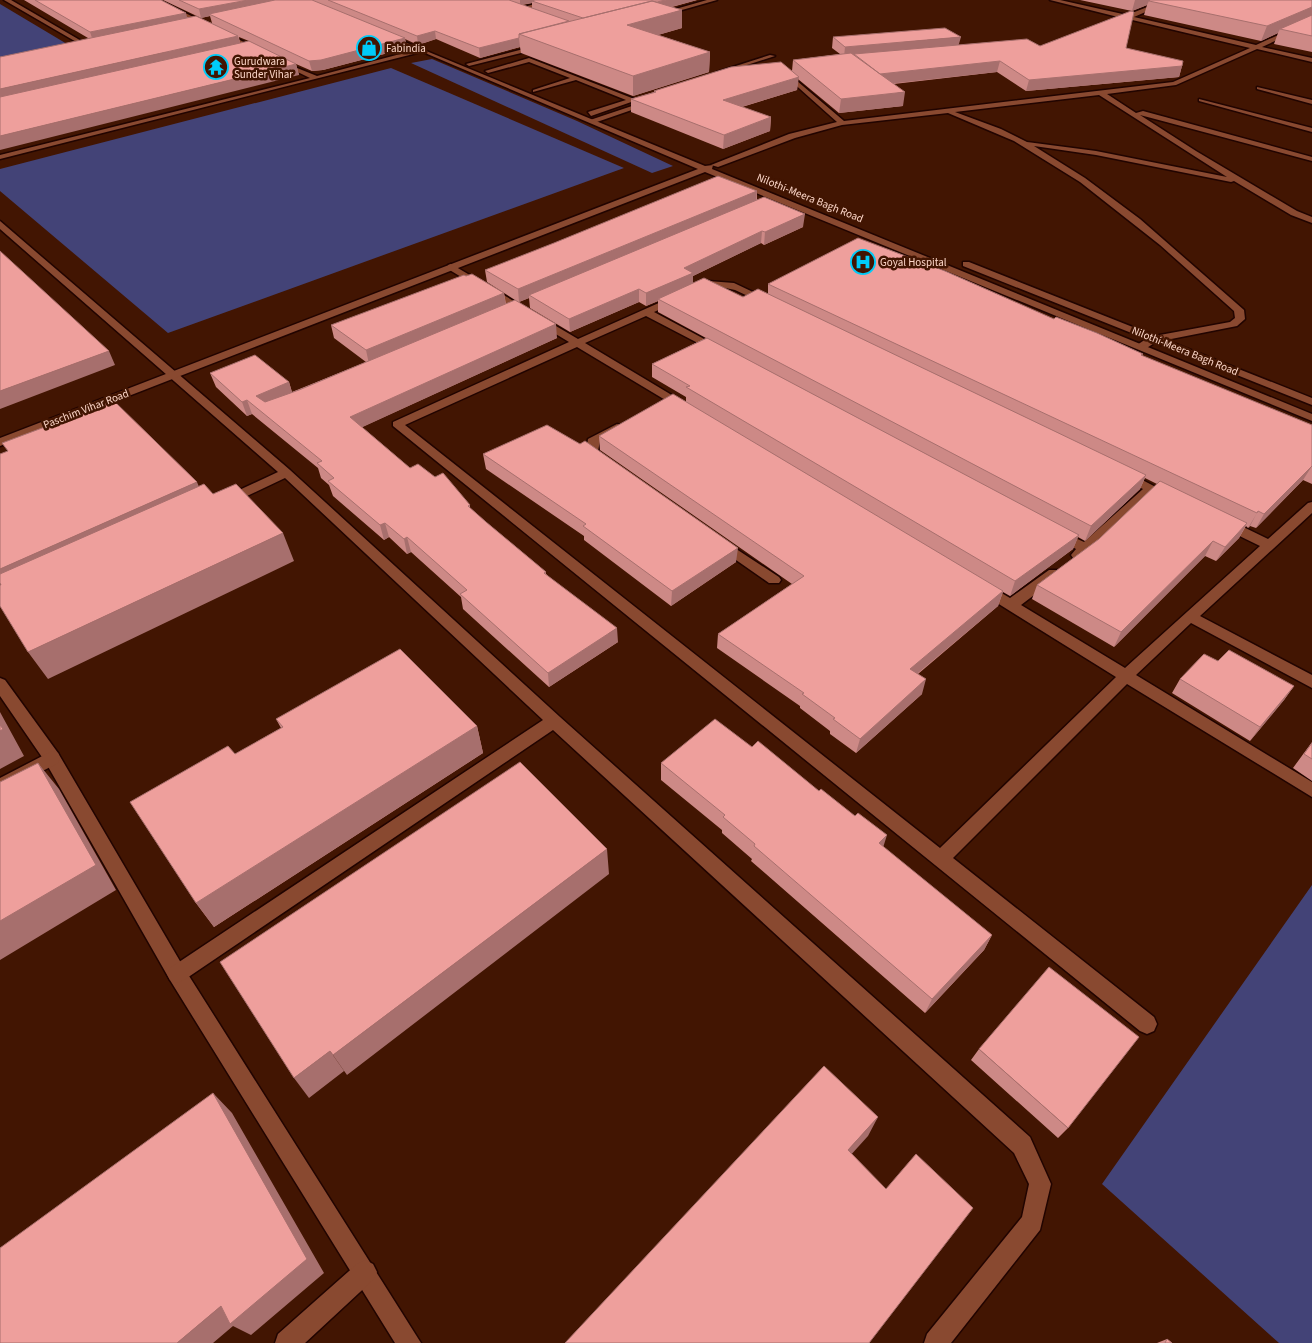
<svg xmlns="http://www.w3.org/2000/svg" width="1312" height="1343" viewBox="0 0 1312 1343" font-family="'Source Sans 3',sans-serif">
  <rect width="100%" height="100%" fill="#421502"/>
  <path fill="#434377" d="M0 4 67 44 0 58Z
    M432 59 577 121 673 166 652 173 411 63Z
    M391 68 624 168 168 333 0 191V169Z
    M1312 885V1343H1279L1102 1184Z"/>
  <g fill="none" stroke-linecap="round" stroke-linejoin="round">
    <defs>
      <path id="service" d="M770 55 775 56 722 73 717 72Z
        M529 58 637 100 591 116 588 112 626 100 576 80 533 92V90L570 78 529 62 488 73 485 71Z
        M0 678 5 680 58 753 184 968 421 1343H395L170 980 46 763 0 696Z"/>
      <path id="minor" d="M4 0H11L90 46 85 47Z
        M152 0H159L256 48 243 51V49L247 48Z
        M550 0H560L519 11 516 9Z
        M707 0H717L661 16 658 14Z
        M1050 0H1060L1127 15 1165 0H1173L1134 17 1256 45 1312 20V24L1262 47 1312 58V62L1257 49 1176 85 1107 94 1136 113 1143 111 1312 157V161L1140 115 1196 151 1297 211 1312 217V223L1291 215 1234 181 1231 182 1096 155 1034 146 1085 178 1140 219 1244 310 1245 319 1237 326 1156 342 1145 349H1137V345L1149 337 1230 322 1235 318 1234 311 1160 245 1080 182 1014 141 948 113 842 125 795 138 718 167 711 165 789 134 837 122 781 72 783 69 844 121 1173 82 1250 48 1128 19 1116 24 1114 21 1122 18ZM1099 95 1227 177 1096 151 1027 142 1001 129 955 112Z
        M539 45 541 48 469 66 466 64Z
        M423 48 425 51 0 159V155L310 78 277 62V60L317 76Z
        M1257 87 1312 100V104L1257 89Z
        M1199 99 1312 128V132L1199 101Z
        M650 100 652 103 594 123 587 121Z
        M0 221 290 470 560 717 1030 1137 1051 1184 1040 1230 951 1343H924L927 1334 1022 1217 1029 1184 1014 1153 553 730 184 980 177 983 170 980 167 974 170 968 543 720 285 478 230 504H222L220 501 222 498 278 472 0 229Z
        M451 264 578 339 708 281 734 283 770 300 772 302 767 305 735 290 716 286 710 287 654 312 721 348 722 350 717 353 646 316 585 343 690 406V410H682L577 347 405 425 940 848 1116 677 978 591 976 588 978 585H988L1010 598 1049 570H1059L1061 573 1059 576 1021 605 1125 668 1260 546 1219 526 1218 523 1219 520H1229L1268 539 1308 503 1312 502V513L1200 616 1312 675V688L1191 623 1136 675 1312 782V797L1127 684 953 858 1154 1017 1157 1024 1154 1031 1147 1034 1140 1031 393 426V422L569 342 448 269V265Z
        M617 424 621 425V429L600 441 598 451 608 460 602 464 586 452 588 439Z
        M1125 471 1175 497 1169 501 1152 494 1091 552 1083 558H1073L1071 555 1076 549 1051 534 1058 530 1084 542 1143 489 1121 478 1119 475Z
        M721 539 779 577 781 580 779 583H769L716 546 714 543 716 540Z
        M52 751 58 753 60 758 58 763 0 793V778Z
        M365 1260 373 1264 377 1272 373 1280 305 1343H275L278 1334 357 1264Z"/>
      <path id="tertiary" d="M385 34 705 166 713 165 712 169 1312 414V421L705 172 0 446V438L698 169 385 36Z
        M963 262H969L1312 398V405L963 266Z"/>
    </defs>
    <use href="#service" stroke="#210400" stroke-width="3"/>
    <use href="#minor" stroke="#210400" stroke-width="3"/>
    <use href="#tertiary" stroke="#210400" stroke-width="3"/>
    <use href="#service" fill="#894930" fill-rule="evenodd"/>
    <use href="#minor" fill="#894930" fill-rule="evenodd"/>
    <use href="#tertiary" fill="#894930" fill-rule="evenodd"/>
  </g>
  <path fill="#cd8986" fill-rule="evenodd" d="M24 0H161L187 17 212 23 210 16 201 18 163 0H697L672 7 682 28 658 35 710 52 709 72 633 96 521 53 520 47 480 58 436 39 418 45 405 39 407 48 323 70 312 71 296 64 299 75 88 38ZM532 3V8L522 5ZM239 37 249 41 240 43Z
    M1080 0H1312V52L1274 44 1278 33 1261 41 1144 15 1147 5 1132 11Z
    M833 37 959 45 1040 46 1126 48 1182 66 1179 77 1026 91 997 72 894 84 903 106 839 113 798 79 797 90 742 107 771 117 770 131 723 149 631 112V99L654 92V91L792 71 793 60 840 54 832 48Z
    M757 191V200L803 227 764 245 761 243 693 276V283L743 297 768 294V284L1054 319 1142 356 1312 425V484L1303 480 1256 528 1250 526 1248 528 1246 526 1239 538 1216 561 1205 556 1114 647 1032 599 1037 585 1099 539 1157 484 1145 478 1140 489 1085 541 1078 537 1073 549 1010 596 1003 592 998 606 918 674 922 694 856 753 830 734V731L800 708V706L717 648 718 634 792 584 600 450 599 436 686 401V397L652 377V364L706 338 658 312V301L646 306 639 302 570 332 530 308 529 298 519 302 557 338 362 427 410 468 470 505V508L486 522 546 572V574L618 642 549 687 463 609 461 597 411 552 407 554 389 537 384 540 333 496 329 485 321 478 318 468 252 414 247 416 216 387 210 373 289 382 292 392 366 362 334 338 331 325 504 293 506 304 515 300 487 282 485 270Z
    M483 454 736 562 671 606 584 540V536L486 469Z
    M1218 661 1294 686 1284 700 1250 741 1172 693 1180 679Z
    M276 719 477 726 483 753 214 927 196 903 235 754 281 728Z
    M1312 742V781L1293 768Z
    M661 763 883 847 992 935 984 950 925 1013 751 861 752 859 722 833V830L661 780Z
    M979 1049 1068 1128 1058 1138 971 1060Z
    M1167 1339 1172 1343H1157Z"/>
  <path fill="#a76f6d" d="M248 0H294L209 14 210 16 201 18 199 9Z
    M520 0H551L532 1V3L520 5Z
    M666 0H697L589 29V20Z
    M1135 0H1160L1149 1 1147 5 1132 11Z
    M1312 7V18L1280 29 1278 33 1261 41 1267 26Z
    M682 10V28L627 44V25Z
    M186 13 188 21 93 41 90 32Z
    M435 31 436 39 418 45 417 36Z
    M238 36 241 46 0 102V89Z
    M961 37 958 47 854 54V56L844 57 845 47Z
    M405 38 407 48 323 70 312 71 309 61Z
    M519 38 520 47 480 58 479 48Z
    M710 52 709 72 633 96V76Z
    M1000 61 997 72 879 85 880 74Z
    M296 64 299 75 0 150V136Z
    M1182 66 1179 77 1026 91 1029 80Z
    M799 77 797 90 722 113 723 100Z
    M905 92 903 106 839 113 841 99Z
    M771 117 770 131 723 149 724 135Z
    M757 191 756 203 529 295V298L519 302 518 289Z
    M805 214 803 227 764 245 765 232Z
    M762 231 761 243 693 276V285L658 299V301L646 306V293L684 268Z
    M639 289V302L570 332 569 319Z
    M504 293 506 307 369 364 366 350Z
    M556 324 557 338 354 431 350 417Z
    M109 351 115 365 0 409V391Z
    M289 382 293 396 261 410 256 396Z
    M247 400 252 414 247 416 242 402Z
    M1312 466 1303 480 1256 528 1264 514Z
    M1146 475 1140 489 1085 541 1091 526Z
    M197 482 206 503 0 583V569Z
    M1258 511 1250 526 1248 528 1257 513Z
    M385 523 389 537 384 540 380 525Z
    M1247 523 1239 538 1216 561 1225 547Z
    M283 533 294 561 48 679 28 652Z
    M1079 535 1073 549 1010 596 1015 581Z
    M407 537 411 552 407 554 404 539Z
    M1213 541 1205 556 1114 647 1121 632Z
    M738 548 736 562 671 606 672 591Z
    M1003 591 998 606 906 683 910 669Z
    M617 628 618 642 549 687 548 673Z
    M926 679 922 694 856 753 860 739Z
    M1294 686 1284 700 1250 741 1260 727Z
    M0 712 24 756 0 769Z
    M477 726 483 753 214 927 196 903Z
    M38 763 59 789 116 890 0 960V921Z
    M887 835 882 851 879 843Z
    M607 849 609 874 347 1075 333 1055Z
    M992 935 984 950 925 1013 932 999Z
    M330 1051 344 1071 309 1098 294 1078Z
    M213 1093 232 1113 324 1273 251 1335 233 1326 213 1343H177L221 1306Z
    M878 1117 868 1136 839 1168 848 1150Z"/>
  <path fill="#ee9f9c" stroke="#a76f6d" d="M35 0H161L186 13 90 32Z
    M179 0H248L199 9Z
    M275 0H312L405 38 321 60 309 61 209 14Z
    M328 0H509L569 21 519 34V38L479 48 435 31 417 36Z
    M535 0H665L657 2 652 1 583 18 532 1Z
    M1150 0H1312V7L1267 26 1149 1Z
    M652 1 682 10 627 25 710 52 633 76 519 34Z
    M1131 11 1134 12 1126 48 1183 61 1182 66 1029 80 1000 61 880 74 854 54 1027 39 1040 46Z
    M1312 15V36L1280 29Z
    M196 16 238 36 0 89V57Z
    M945 28 961 37 845 47 833 37Z
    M249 41 296 64 0 136V97Z
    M851 53 905 92 841 99 793 60Z
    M781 62 799 77 723 100 771 117 724 135 631 99 656 92 654 91 731 67Z
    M718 176 757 191 518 289 485 270 554 243Z
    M764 197 805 214 765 232 762 231 684 268 693 273 646 293 639 289 569 319 529 295Z
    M858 238 945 271 1054 319 1056 317 1097 333 1143 354 1141 355 1312 425V466L1264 514 1258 511 1257 513 768 284Z
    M0 251 109 351 0 391Z
    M472 274 504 293 366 350 331 325 464 275 466 276Z
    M704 278 743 297 758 289 1146 475 1091 526 658 299Z
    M515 300 556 324 350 417 410 468 418 464 435 477 443 473 470 505 468 506 486 522 546 572 544 573 617 628 548 673 460 594 467 590 407 537 404 539 385 523 380 525 328 481 334 478 317 463 322 461 247 400 242 402 210 373 255 355 289 382 256 396 265 402 299 390Z
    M707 338 1079 535 1015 581 686 387 690 386 652 364Z
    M673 394 1003 591 910 669 926 679 860 739 833 719 835 718 802 694 804 693 718 634 804 576 599 436Z
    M114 401 197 482 0 569V454L8 451 2 443Z
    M547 425 580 444 585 441 738 548 672 591 583 526 586 524 483 454Z
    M1160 481 1247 523 1225 547 1213 541 1121 632 1037 585 1099 539Z
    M204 484 213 494 236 484 283 533 28 652 0 606V585H1L0 583V574Z
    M400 649 477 726 196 903 130 802 228 746 235 754 283 727 276 719Z
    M1229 650 1294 686 1260 727 1180 679 1204 654 1218 661Z
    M715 719 752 747 758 741 819 791 821 789 855 816 858 813 887 835 879 843 992 935 932 999 754 846 755 844 723 817 725 815 661 763Z
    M0 725 3 729 0 731Z
    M1312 743V759L1304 754Z
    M520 762 607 849 333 1055 330 1051 294 1078 220 962Z
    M38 763 96 865 0 921V782Z
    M1049 967 1139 1037 1068 1128 979 1049Z
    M824 1066 878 1117 848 1150 886 1189 916 1154 973 1208 869 1343H565Z
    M213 1093 307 1259 230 1324 221 1306 177 1343H0V1248Z
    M1167 1339 1172 1343H1165Z"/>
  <defs>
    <symbol id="shop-ring" viewBox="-11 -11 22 22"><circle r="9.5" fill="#421502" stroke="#00cbf9" stroke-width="1.5"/><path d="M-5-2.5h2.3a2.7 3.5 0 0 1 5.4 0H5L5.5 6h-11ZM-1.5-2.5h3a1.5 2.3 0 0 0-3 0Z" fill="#00cbf9"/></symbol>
    <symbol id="temple-ring" viewBox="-11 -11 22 22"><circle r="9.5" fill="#421502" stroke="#00cbf9" stroke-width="1.5"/><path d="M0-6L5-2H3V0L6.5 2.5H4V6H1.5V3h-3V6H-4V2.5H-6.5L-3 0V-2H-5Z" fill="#00cbf9"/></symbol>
    <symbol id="hospital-ring" viewBox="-11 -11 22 22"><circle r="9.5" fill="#421502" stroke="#00cbf9" stroke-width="1.5"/><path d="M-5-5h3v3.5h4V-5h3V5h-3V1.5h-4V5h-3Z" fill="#00cbf9"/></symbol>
  </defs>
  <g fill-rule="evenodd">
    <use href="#shop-ring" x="355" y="34" width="28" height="28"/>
    <use href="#temple-ring" x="202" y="53" width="28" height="28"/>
    <use href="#hospital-ring" x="849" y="248" width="28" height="28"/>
  </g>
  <g text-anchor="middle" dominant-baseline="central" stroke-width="5" stroke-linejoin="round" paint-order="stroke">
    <g font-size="11" fill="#fdd7c9" stroke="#421502" text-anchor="start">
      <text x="386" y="48">Fabindia</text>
      <text x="234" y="61">Gurudwara<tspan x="234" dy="13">Sunder Vihar</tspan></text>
      <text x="880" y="262">Goyal Hospital</text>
    </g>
    <g font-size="11" fill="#fdd7c9" stroke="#421502">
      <text transform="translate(810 198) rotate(22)">Nilothi-Meera Bagh Road</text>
      <text transform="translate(1185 351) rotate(22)">Nilothi-Meera Bagh Road</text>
      <text transform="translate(86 409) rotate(-21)">Paschim Vihar Road</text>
    </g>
  </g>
</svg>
